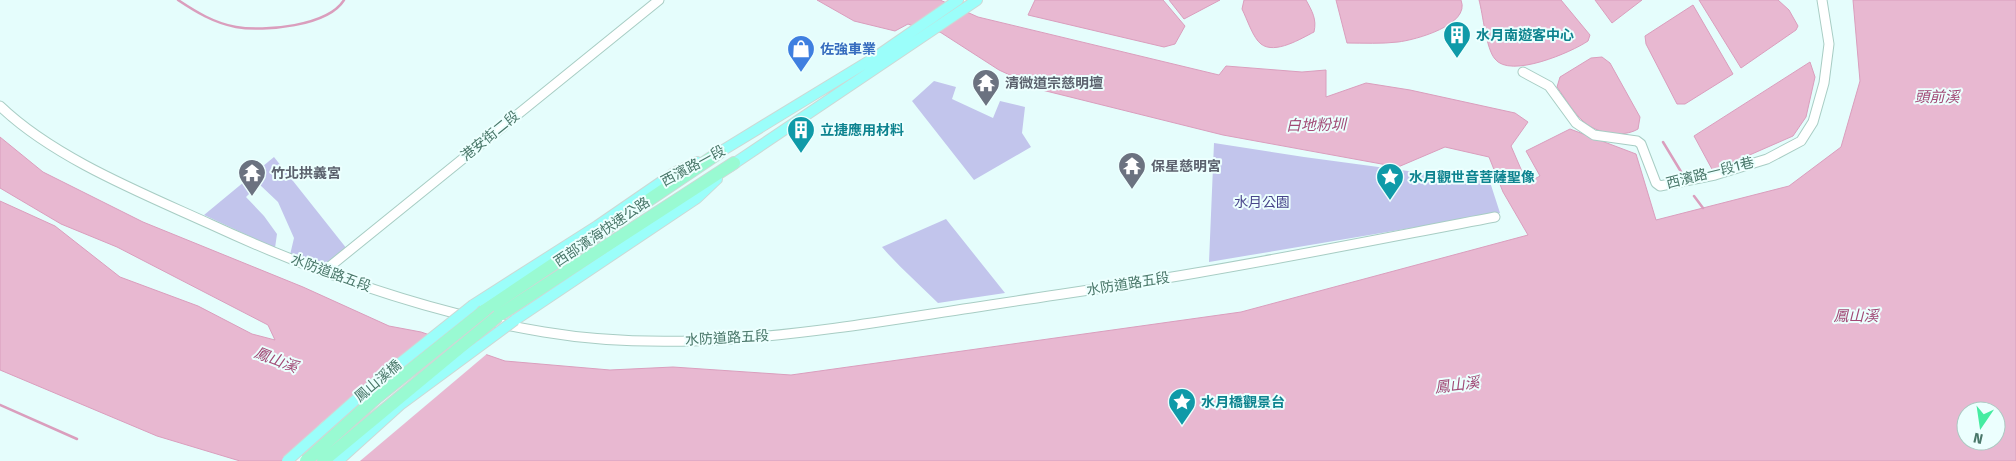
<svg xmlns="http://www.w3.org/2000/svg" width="2016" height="461" viewBox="0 0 2016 461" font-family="'Fira Sans','Noto Sans TC',sans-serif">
  <rect width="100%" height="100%" fill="#e5fdfc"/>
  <path fill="#c2c5ec" d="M934 81 956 87 952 99 993 118 1000 101 1025 107 1022 133 1031 147 974 180 912 101Z
    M1214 143 1304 157 1490 182 1500 213 1209 262Z
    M274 157 347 249 336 260 333 273 290 255 294 238 278 202 259 184 246 197 264 216 277 234 275 248 204 215Z
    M946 219 1005 293 938 303C919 284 899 267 882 247Z"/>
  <path fill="#e8b8d1" stroke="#da9ebd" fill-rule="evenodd" d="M817 0H940L978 17 1219 75 1226 66 1302 72 1326 70V97L1366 83 1410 90 1515 113 1528 122 1511 146 1527 183 1540 176 1526 151 1570 129 1636 154 1656 220 1789 186 1841 147 1860 81 1853 0H2016V461H240L157 436 0 370V201L55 226 120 277 198 306 252 334 275 340 268 325 117 247 61 224 0 188V137L43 172 143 222 303 287 389 326 421 332 505 361 610 370 673 367 791 375 1241 312 1528 235 1503 192 1489 157 1445 147 1398 167 1223 135 1042 90 999 70 940 32 931 33 908 24 895 31 854 21ZM1966 411H1996V441H1966Z
    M1035 0H1163L1185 26 1175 44 1164 47 1028 15Z
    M1169 0H1220L1184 19Z
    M1244 0H1306C1312 11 1317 19 1314 32 1302 38 1275 55 1261 44 1253 38 1247 19 1242 9Z
    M1336 0H1461C1471 25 1415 40 1398 42 1381 44 1364 43 1347 43Z
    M1479 0H1561L1590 35 1588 41C1572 52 1510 79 1495 59 1486 49 1483 14 1479 0Z
    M1595 0H1642L1612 23Z
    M1699 0H1778L1789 10 1798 26 1796 30 1741 68Z
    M1693 5 1733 74 1685 104H1677L1646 44 1645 36Z
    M1602 57 1610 63 1640 117 1638 129C1623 138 1597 134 1583 121 1573 112 1565 98 1557 87L1560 77 1591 58Z
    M1810 62 1815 77 1806 117 1793 136 1713 171 1694 136Z"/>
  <path fill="#e5fdfc" d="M431 333 488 353 360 461H283L321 423Z"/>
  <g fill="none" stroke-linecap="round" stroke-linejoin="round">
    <path stroke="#da9ebd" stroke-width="2.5" d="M178 0C196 12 214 23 236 27 264 32 328 26 344 0
      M1663 142 1683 175
      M1694 196 1703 208
      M0 405 77 439"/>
    <defs>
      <path id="minor" d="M1523 72 1549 86 1576 123 1594 135 1637 141 1641 144 1656 183 1660 186 1715 175 1767 159 1801 141 1813 122 1824 83 1829 44 1822 0
        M0 106C54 158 142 193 210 224 316 273 428 313 544 332 686 356 831 329 971 308 1046 296 1121 286 1196 273 1296 256 1395 236 1495 217
        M323 272 659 0"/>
      <path id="major" d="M715 155 874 58 958 0
        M729 167 977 0
        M473 305 597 226 674 173 697 162
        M515 320 697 198 717 179"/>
      <path id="highway" d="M484 311 720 152
        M498 316 734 163"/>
    </defs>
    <use href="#minor" stroke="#a8cdc4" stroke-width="11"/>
    <use href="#major" stroke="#ccd9d5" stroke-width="12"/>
    <use href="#highway" stroke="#ccd9d5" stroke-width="14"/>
    <use href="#minor" stroke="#fff" stroke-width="9"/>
    <use href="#major" stroke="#9bfefa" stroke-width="10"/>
    <use href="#highway" stroke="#99fad2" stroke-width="12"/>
    <defs>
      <path id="major-bridge" d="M287 461 369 388 473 305
        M338 461 400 405 515 320"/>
      <path id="highway-bridge" d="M306 461 377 397 484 311
        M323 461 498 316"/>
    </defs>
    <use href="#major-bridge" stroke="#ccd9d5" stroke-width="12" stroke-linecap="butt"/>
    <use href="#highway-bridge" stroke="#ccd9d5" stroke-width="14" stroke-linecap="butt"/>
    <use href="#major-bridge" stroke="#9bfefa" stroke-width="10"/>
    <use href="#highway-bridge" stroke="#99fad2" stroke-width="12"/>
  </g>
  <defs>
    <symbol id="building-pin" viewBox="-11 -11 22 30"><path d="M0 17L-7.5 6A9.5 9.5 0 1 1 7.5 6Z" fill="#0f9aa8" stroke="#ecfffe"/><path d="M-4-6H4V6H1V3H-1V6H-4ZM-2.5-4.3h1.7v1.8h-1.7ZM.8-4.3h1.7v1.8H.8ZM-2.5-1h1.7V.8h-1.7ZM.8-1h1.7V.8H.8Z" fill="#fff"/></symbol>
    <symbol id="shop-pin" viewBox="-11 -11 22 30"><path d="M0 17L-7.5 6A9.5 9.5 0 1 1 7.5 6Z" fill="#3f7fe0" stroke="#ecfffe"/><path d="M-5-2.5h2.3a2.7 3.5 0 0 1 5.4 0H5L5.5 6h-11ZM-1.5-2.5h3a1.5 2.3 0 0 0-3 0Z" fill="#fff"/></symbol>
    <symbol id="temple-pin" viewBox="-11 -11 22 30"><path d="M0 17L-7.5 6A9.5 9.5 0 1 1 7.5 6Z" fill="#6b7280" stroke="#ecfffe"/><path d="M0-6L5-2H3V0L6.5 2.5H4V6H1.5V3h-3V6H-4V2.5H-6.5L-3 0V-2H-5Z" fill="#fff"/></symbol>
    <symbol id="sight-pin" viewBox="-11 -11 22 30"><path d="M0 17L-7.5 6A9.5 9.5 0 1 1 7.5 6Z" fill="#0f9aa8" stroke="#ecfffe"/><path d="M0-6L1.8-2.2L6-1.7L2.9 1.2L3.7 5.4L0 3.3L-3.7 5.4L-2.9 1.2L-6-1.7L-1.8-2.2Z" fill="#fff"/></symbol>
  </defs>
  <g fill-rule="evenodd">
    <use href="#building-pin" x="1441" y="19" width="32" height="43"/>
    <use href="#shop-pin" x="785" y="33" width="32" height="43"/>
    <use href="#temple-pin" x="970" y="67" width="32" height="43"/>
    <use href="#building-pin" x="785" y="114" width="32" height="43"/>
    <use href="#temple-pin" x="1116" y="150" width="32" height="43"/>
    <use href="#temple-pin" x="236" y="157" width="32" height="43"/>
    <use href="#sight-pin" x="1374" y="161" width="32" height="43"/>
    <use href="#sight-pin" x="1166" y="386" width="32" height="43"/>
  </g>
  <g text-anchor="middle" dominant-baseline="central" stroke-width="4" stroke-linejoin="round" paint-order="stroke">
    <g font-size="14" font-weight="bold" fill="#0d838f" stroke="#ecfffe" text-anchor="start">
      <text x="1476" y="35">水月南遊客中心</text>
      <text x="820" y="130">立捷應用材料</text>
      <text x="1409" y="177">水月觀世音菩薩聖像</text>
      <text x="1201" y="402">水月橋觀景台</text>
    </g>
    <g font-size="14" font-weight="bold" fill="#366cbe" stroke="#ecfffe" text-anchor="start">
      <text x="820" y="49">佐強車業</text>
    </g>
    <g font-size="14" font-weight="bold" fill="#5b616d" stroke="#ecfffe" text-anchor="start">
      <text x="1005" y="83">清微道宗慈明壇</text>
      <text x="1151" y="166">保星慈明宮</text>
      <text x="271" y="173">竹北拱義宮</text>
    </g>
    <g font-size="14" fill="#497769" stroke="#ecfffe">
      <text transform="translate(490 136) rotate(-39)">港安街二段</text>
      <text transform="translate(693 166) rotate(-28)">西濱路一段</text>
      <text transform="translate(1710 173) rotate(-14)">西濱路一段1巷</text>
      <text transform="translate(602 232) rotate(-34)">西部濱海快速公路</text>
      <text transform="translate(331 273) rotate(20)">水防道路五段</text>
      <text transform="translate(1128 284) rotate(-9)">水防道路五段</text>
      <text transform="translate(727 338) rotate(-3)">水防道路五段</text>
      <text transform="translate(378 381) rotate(-40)">鳳山溪橋</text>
    </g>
    <g font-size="14" fill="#48458a" stroke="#ecfffe">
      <text x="1262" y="202">水月公園</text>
    </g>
    <g font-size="15" font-style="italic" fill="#a14a76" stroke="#ecfffe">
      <text x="1937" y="97">頭前溪</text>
      <text transform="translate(1316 125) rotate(-1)">白地粉圳</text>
      <text x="1856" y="316">鳳山溪</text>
      <text transform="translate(276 360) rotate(21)">鳳山溪</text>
      <text transform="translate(1457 385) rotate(-7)">鳳山溪</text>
    </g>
  </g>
  <g transform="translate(1981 426) rotate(193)"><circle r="24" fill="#ecfffe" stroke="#abc9c2"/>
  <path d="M0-4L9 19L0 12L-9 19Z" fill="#45eca1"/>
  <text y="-8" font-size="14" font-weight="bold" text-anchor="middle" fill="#497769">N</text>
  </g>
</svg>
